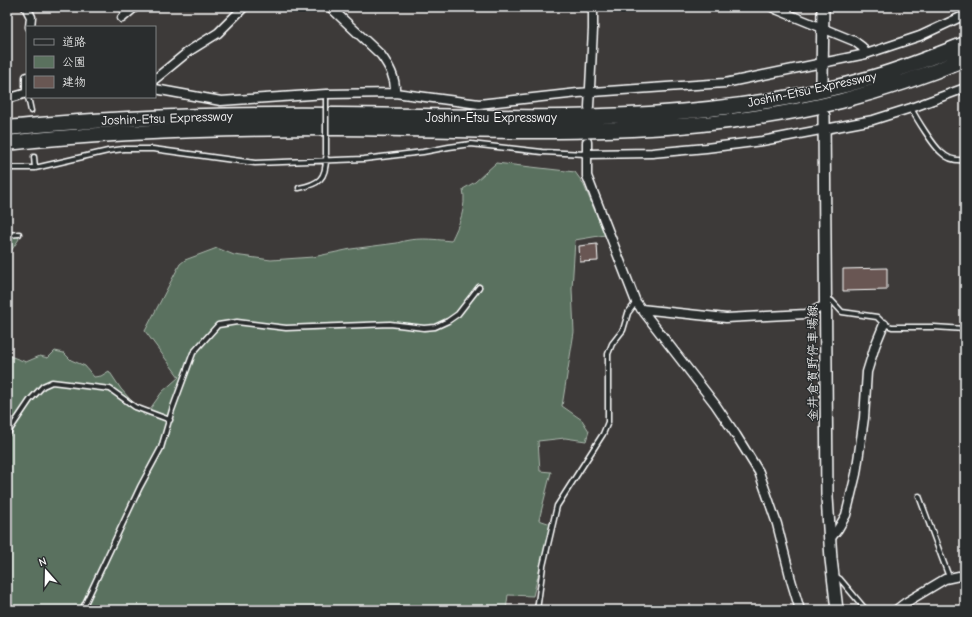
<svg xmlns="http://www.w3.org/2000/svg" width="972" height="617" viewBox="0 0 972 617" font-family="'Comic Neue','Klee One',sans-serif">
  <rect width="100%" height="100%" fill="#3d3a39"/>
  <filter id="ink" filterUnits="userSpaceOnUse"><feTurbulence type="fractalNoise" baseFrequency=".025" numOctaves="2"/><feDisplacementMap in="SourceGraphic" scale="8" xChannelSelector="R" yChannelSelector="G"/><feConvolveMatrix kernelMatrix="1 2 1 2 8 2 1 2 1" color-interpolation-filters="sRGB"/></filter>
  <g filter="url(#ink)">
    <path fill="#5a715e" stroke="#acb8ae" d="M496 163 575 172 583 183 605 235 575 240 572 289 574 332 562 406 582 420 589 431 586 441 565 438 538 441 540 471 551 472 539 520 551 524 533 596 508 595 506 610H7V355L26 362 40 356 48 358 55 351 64 353 71 360 85 366 94 377 101 376 109 371 121 389 145 416 162 392 179 377 145 331 180 264 185 260 217 248 234 255 271 260 313 257 351 249 397 243C414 237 433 239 451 241 459 225 467 207 463 189L475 182Z
      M18 236 19 239 7 257V237Z"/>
    <path fill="#695753" stroke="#fff" d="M597 244 598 261 580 262 579 246Z
      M887 268V290L843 291V269Z"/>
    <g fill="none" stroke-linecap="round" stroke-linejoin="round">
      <defs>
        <path id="service" d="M28 97 31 111
          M911 108C916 118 934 147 942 153 948 159 956 161 965 160
          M34 157 35 168
          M7 168H35L108 151 124 149H153L255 163 364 159 423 152 449 147 471 144 542 152 586 154
          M299 188C319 184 326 179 326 158
          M7 235 19 234
          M826 298 832 301 842 312 877 317 884 324 892 327H934L965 329
          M7 434 30 400 43 386 52 382 110 389 135 407 170 420
          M919 496 949 577
          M835 576 840 579 866 610
          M82 610 140 487 161 448 172 410 193 353 218 325 237 322 286 328 390 324 424 328 435 327 448 321 458 314 479 287
          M537 610 543 566 557 506 603 434 608 422V354L612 344 623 330 628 313 636 302"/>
        <path id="minor" d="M26 7 31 17 30 27
          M330 7 381 55C389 66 396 78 395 93
          M772 7 778 10 854 41 862 47 866 54
          M122 18 135 7
          M27 77V92
          M155 79 189 51 218 33 244 7
          M155 89 221 101 326 94 395 93 479 104 578 93 725 83 866 54 920 36 965 15
          M7 99 27 93
          M589 107 593 29V7
          M587 142V176L636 302 715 404 736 435 759 472 777 524 791 580 800 610
          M586 154 652 153 706 148 762 141 873 120 911 108 965 88
          M641 309 726 318 806 314 826 305
          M830 539 838 529 846 515 856 474 864 418 867 372 875 346 884 324
          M896 610 905 603 945 579 959 576"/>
        <path id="secondary" d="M822 80 823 7
          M824 116 827 497 831 559 837 610"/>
        <path id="motorway" d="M7 128C117 117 227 114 337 115 516 116 700 129 874 77 905 68 935 56 965 44
          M7 143C117 131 227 128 337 128 410 128 483 132 556 131 651 130 748 124 841 101 883 90 925 76 965 59"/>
      </defs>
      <use href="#service" stroke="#fff" stroke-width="7"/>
      <use href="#minor" stroke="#fff" stroke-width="11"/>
      <use href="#secondary" stroke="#fff" stroke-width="14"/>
      <use href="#motorway" stroke="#fff" stroke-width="17"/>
      <use href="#service" stroke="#2a2d2e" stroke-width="4"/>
      <use href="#minor" stroke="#2a2d2e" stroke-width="8"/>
      <use href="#secondary" stroke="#2a2d2e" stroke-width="11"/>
      <use href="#motorway" stroke="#2a2d2e" stroke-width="14"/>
      <defs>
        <path id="service-bridge" d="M326 99V155"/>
      </defs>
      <use href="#service-bridge" stroke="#fff" stroke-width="7" stroke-linecap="butt"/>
      <use href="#service-bridge" stroke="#2a2d2e" stroke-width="4"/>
    </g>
  </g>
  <g text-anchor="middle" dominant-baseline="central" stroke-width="3" stroke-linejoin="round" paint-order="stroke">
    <g font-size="13" fill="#fff" stroke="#2a2d2e">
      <text transform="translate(812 89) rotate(-12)">Joshin-Etsu Expressway</text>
      <text x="491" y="117">Joshin-Etsu Expressway</text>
      <text transform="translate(167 118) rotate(-2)">Joshin-Etsu Expressway</text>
      <text transform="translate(812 363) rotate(-90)">金井倉賀野停車場線</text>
    </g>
  </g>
  <rect width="972" height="617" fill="none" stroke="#2a2d2e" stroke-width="24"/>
  <rect x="12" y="12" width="948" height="593" fill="none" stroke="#fff" stroke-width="1.5" filter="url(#ink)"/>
  <rect x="26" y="26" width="130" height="72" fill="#2a2d2e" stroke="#7f8182"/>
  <rect x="34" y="39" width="20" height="6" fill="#2a2d2e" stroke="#7f8182"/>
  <text x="62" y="46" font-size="12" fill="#ffffff">道路</text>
  <rect x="34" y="56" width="20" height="12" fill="#5a715e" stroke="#7f8182"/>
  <text x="62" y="66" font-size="12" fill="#ffffff">公園</text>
  <rect x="34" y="76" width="20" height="12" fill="#695753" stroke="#7f8182"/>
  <text x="62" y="86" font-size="12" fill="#ffffff">建物</text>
  <g transform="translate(46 571) rotate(340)" stroke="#2a2d2e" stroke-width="3" paint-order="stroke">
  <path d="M0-3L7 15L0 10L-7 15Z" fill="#ffffff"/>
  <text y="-6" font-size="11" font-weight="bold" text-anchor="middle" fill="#ffffff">N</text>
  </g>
</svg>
